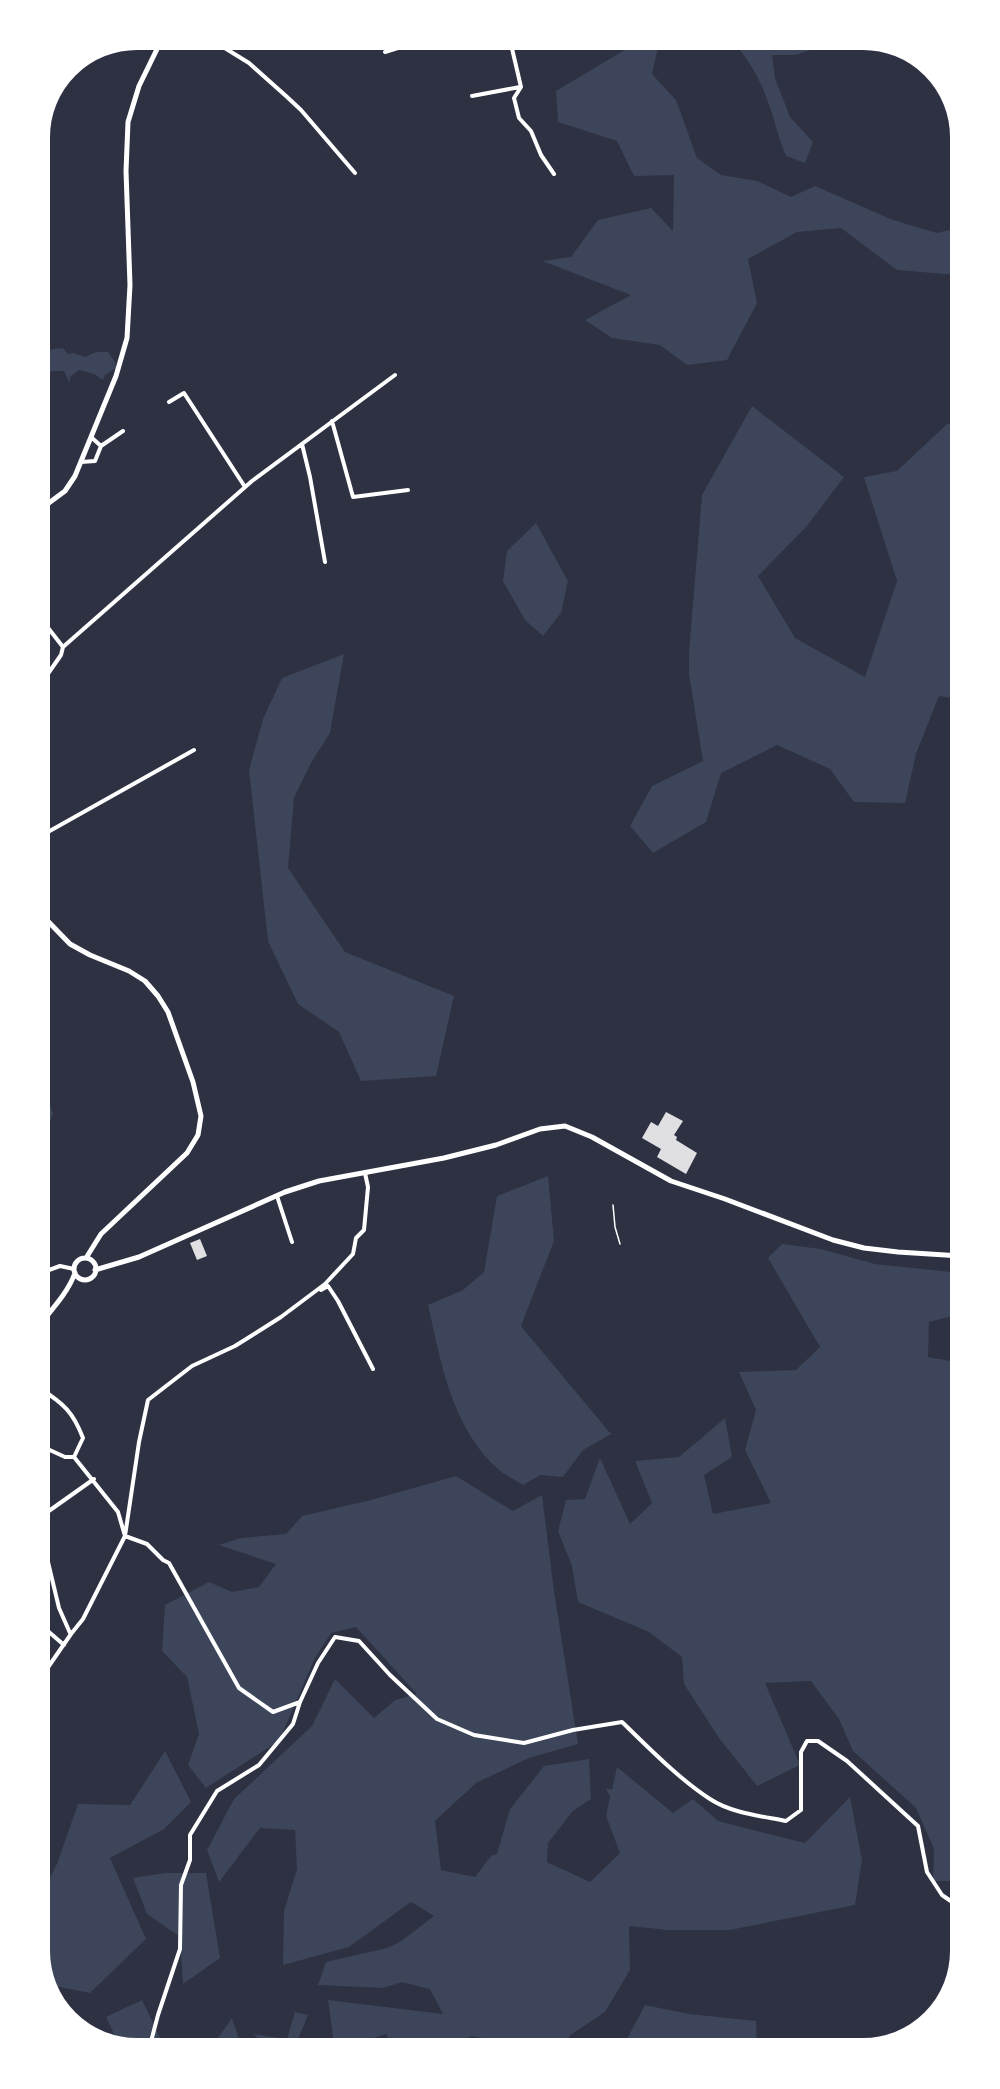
<svg xmlns="http://www.w3.org/2000/svg" width="1000" height="2089" viewBox="0 0 1000 2089" font-family="Helvetica,sans-serif">
  <rect width="100%" height="100%" fill="#2d3142"/>
  <path fill="#3c4559" d="M846 36 832 49H814L795 55H772L775 78 790 117 813 142 805 163 786 156C778 138 775 120 768 102 761 80 745 53 729 38Z
    M660 38 652 74 676 100 697 158 721 175 757 181 791 197 815 186 893 220 937 233 957 228V275L897 270 841 228 797 232 748 259 757 303 727 360 687 365 660 345 612 338 585 320 631 295 542 261 571 257 598 220 651 208 673 231 674 175 634 176 617 141 558 122 556 91 628 48 623 39Z
    M63 348 68 354 74 353 85 357 96 352H108L115 362 116 368 105 375 103 380 94 374 79 370 70 377V384L64 371H53L37 375V351Z
    M752 406 844 477 807 526 758 576 795 638 865 677 897 581 864 477 897 471 947 424 958 423 959 699 939 696 916 754 905 803 854 802 830 769 777 745 721 773 706 822 653 853 630 826 652 786 703 761 689 674V652L702 495Z
    M536 523 568 581 561 613 543 636 525 620 503 581 507 551Z
    M344 654 330 733 312 761 294 798 288 868 345 952 454 996 436 1076 361 1081 339 1032 298 1004 268 941 249 770 263 719 282 678Z
    M40 1074 53 1114 40 1145Z
    M548 1176 554 1241 521 1326 611 1434 583 1450 563 1477 540 1475 523 1485C515 1480 506 1476 499 1470 452 1429 441 1363 428 1305L463 1290 484 1272 497 1196Z
    M782 1244 821 1249 875 1264 961 1273V1314L929 1322 928 1357 962 1363V1502L951 1512 950 1565 962 1586 964 1881H933L934 1849 916 1808 853 1751 839 1719 811 1681 765 1683 800 1765 757 1786 719 1738 684 1684 682 1657 649 1632 578 1602 572 1566 558 1531 566 1500 585 1499 600 1458 630 1524 652 1503 635 1461 679 1457 725 1418 732 1457 704 1475 713 1514 771 1503 745 1450 756 1410 739 1372 796 1370 820 1347 768 1258Z
    M456 1476 513 1511 542 1495 554 1591 578 1744 529 1758 476 1783 435 1821 441 1870 475 1877 491 1856 497 1854 510 1809 544 1766 589 1759 591 1799 573 1811 548 1843 547 1862 590 1882 620 1853 606 1816 610 1797 606 1788 612 1790 617 1767 673 1813 693 1799 718 1821 805 1843 850 1797 862 1860 855 1905 730 1930H668L629 1926 630 1970 605 2012 569 2036 570 2049H505L500 2041 470 2036 457 2050H396L386 2034 335 2051 328 2000 443 2014 430 1989 402 1982 383 1988 318 1985 326 1962 387 1948 400 1942 434 1916 411 1902 349 1947 283 1965 284 1911 297 1869 295 1830 260 1828 219 1882 207 1850 234 1799 312 1726 335 1679 374 1718 395 1700 417 1694 356 1627 331 1633 315 1658 279 1741 206 1788 188 1765 199 1734 187 1677 162 1651 165 1605 209 1582 232 1592 259 1587 276 1564 219 1545 241 1538 286 1534 302 1516 371 1500Z
    M165 1751 191 1802 164 1829 110 1858 146 1939 90 1993 44 1984 43 1891 57 1864 78 1804 130 1805Z
    M165 1873H206L220 1958 183 1984 180 1937 147 1914 133 1878Z
    M142 2000 167 2052 131 2053 121 2049 106 2017Z
    M645 2005 689 2014 756 2021 757 2047 622 2048Z
    M295 2012 308 2015 293 2051H276L253 2034 287 2039Z
    M232 2018 243 2052H208Z"/>
  <path fill="#e0e0e3" d="M666 1112 683 1121 674 1135 677 1137 676 1140 697 1153 686 1174 657 1157 661 1149 642 1138 651 1122 658 1126Z
    M200 1239 207 1256 197 1260 190 1243Z"/>
  <g fill="none" stroke-linecap="round" stroke-linejoin="round">
    <path stroke="#fff" stroke-width="1.5" d="M613 1205 615 1227 620 1244"/>
    <path stroke="#fff" stroke-width="4" d="M510 40 521 87 514 98 519 118 531 131 541 155 554 174
      M215 42 249 63 286 96 301 110 355 173
      M385 52 420 41
      M472 96 520 87
      M169 402 184 393 245 487
      M332 421 353 497 408 490
      M302 444 310 477 325 562
      M101 446 123 431
      M81 462 95 461 101 446 91 437
      M38 615 63 647
      M38 688 61 655 63 647 252 481 395 375
      M39 837 194 750
      M277 1196 292 1242
      M41 1273 60 1266 74 1269
      M321 1290 328 1286 338 1301 373 1369
      M41 1389C64 1404 73 1412 83 1438L74 1457
      M41 1446 65 1457H74L118 1512 125 1536 147 1544 163 1560 169 1563 239 1688 273 1712 300 1702
      M42 1510 46 1513 94 1479
      M42 1537 59 1608 70 1633
      M42 1626 64 1645
      M42 1676 71 1634 83 1619 125 1536 139 1442 148 1400 192 1366 235 1346 281 1317 325 1284 353 1254 356 1238 364 1230 368 1187 365 1173
      M148 2053 158 2015 180 1949 181 1885 190 1860V1835L217 1791 259 1765 293 1724 300 1702 318 1663 335 1637 359 1641 390 1675 437 1719 474 1735 524 1743 573 1730 622 1722C648 1747 679 1779 710 1799 731 1813 761 1816 786 1821L801 1810V1752L807 1741H818L847 1761 918 1826 927 1872 942 1895 955 1904 964 1899"/>
    <path stroke="#fff" stroke-width="5" d="M38 511 65 491 75 476 116 376 127 338 130 285 126 171 128 122 139 86 160 43
      M39 912 70 944 90 955 129 971 145 981 158 996 168 1012 193 1082 201 1116 198 1135 187 1153 101 1234 86 1258
      M74 1269a11 11 0 1 1 22 0a11 11 0 1 1-22 0Z
      M95 1270 139 1257 285 1192 319 1181 444 1158 496 1145 540 1129 565 1126 592 1137 671 1181 725 1199 833 1240 864 1248 898 1252 961 1256
      M41 1323C54 1307 68 1292 75 1273"/>
  </g>
  <path d="M0 0H1000V2089H0ZM137 46H863A91 91 0 0 1 954 137V1951A91 91 0 0 1 863 2042H137A91 91 0 0 1 46 1951V137A91 91 0 0 1 137 46Z" fill="#fff" fill-rule="evenodd"/>
  <path fill="none" stroke="#fff" stroke-width="8" d="M137 46H863A91 91 0 0 1 954 137V1951A91 91 0 0 1 863 2042H137A91 91 0 0 1 46 1951V137A91 91 0 0 1 137 46Z"/>
</svg>
